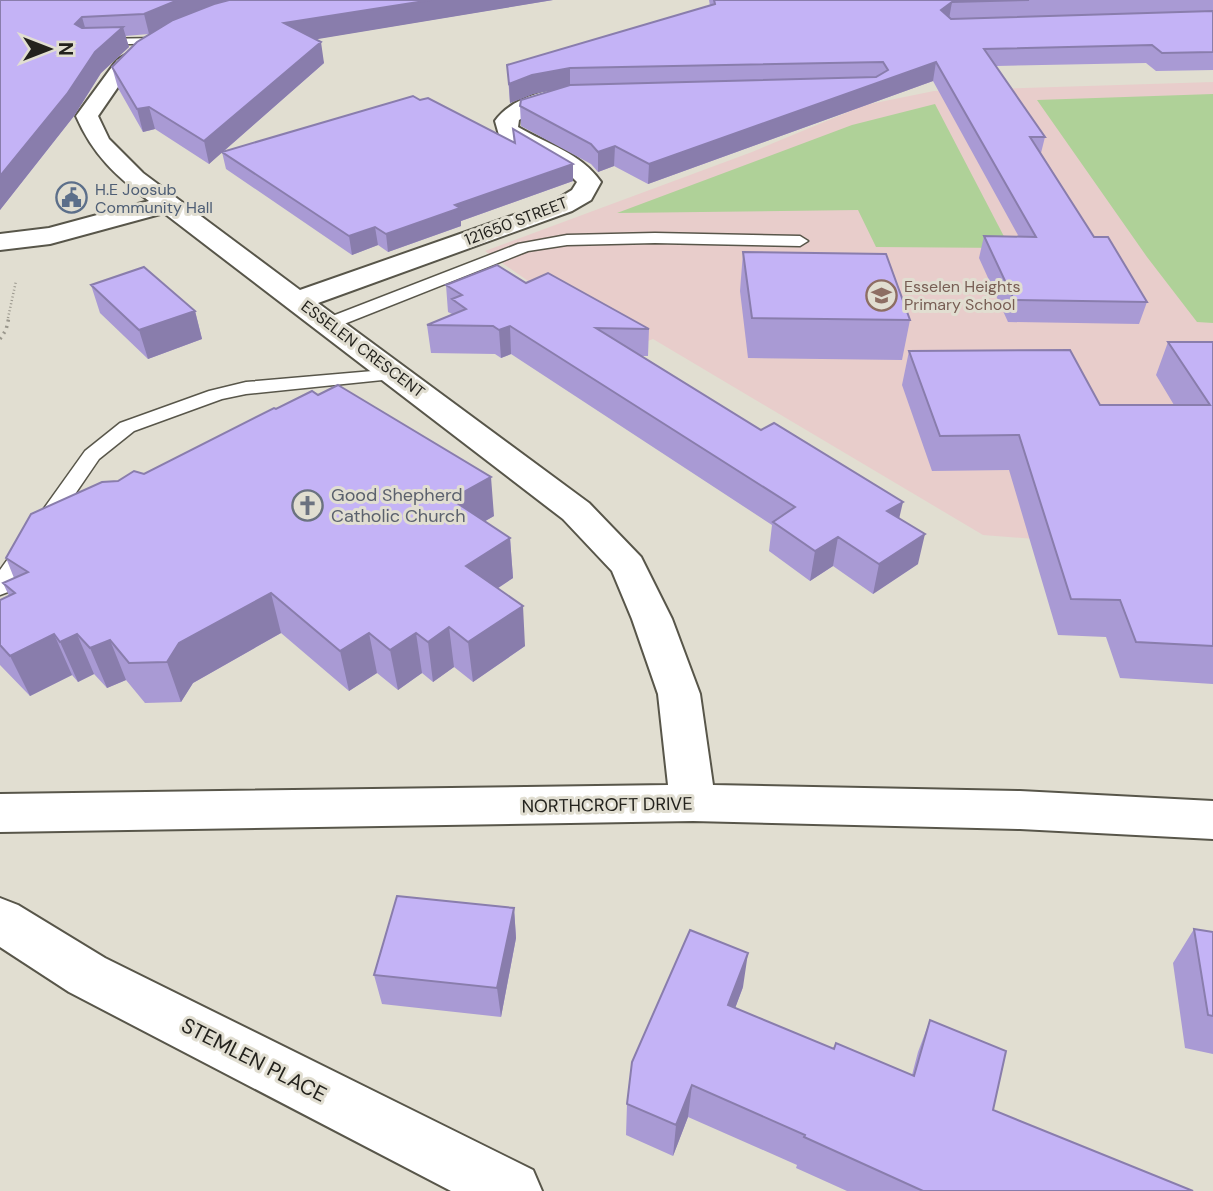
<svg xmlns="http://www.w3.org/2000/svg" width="1213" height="1191" viewBox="0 0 1213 1191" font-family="'DM Sans',sans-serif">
  <rect width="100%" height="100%" fill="#e1ded1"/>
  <path fill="#e8cdcb" d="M1213 82V553L983 535 653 339 626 349 485 251 752 152 865 105 934 91Z"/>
  <path fill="#afd198" d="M1213 94V323L1197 322 1147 257 1037 100Z
    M935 104 1010 248 876 247 858 210 617 213 852 125Z"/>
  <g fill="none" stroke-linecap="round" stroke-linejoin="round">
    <defs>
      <path id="lane" d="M160 38 164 39V43L97 45 91 42 97 39Z
        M655 233 800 236 808 241 800 246 655 243 567 245 528 251 334 328H322L319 324 322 320 518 244 567 235Z
        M396 369 405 374 402 378 246 394 222 399 134 431 99 459 8 592 0 595V570L85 451 120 423 209 391 246 382Z"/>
      <path id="street" d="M156 37 166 43 163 47 131 68 98 116 109 139 143 173 300 290 554 201 572 190 577 182C557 160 524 150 499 135L495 121C510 99 551 85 577 91L580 96 577 101 542 107 519 120 518 127C547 144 581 153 601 182L591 200 572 211 318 303 589 503 641 557 672 619 700 694 713 785 1020 791 1213 801V839L1020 829 693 821 0 832V794L668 785 658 694 632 619 612 571 563 519 164 213 50 244 0 250V234L49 228 149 201C116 176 93 155 76 116L117 60Z
        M0 898 18 905 105 958 533 1170 542 1191H451L69 992 0 947Z"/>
    </defs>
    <use href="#lane" stroke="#58564a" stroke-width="3"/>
    <use href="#street" stroke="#58564a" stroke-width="4"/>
    <path stroke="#9a978d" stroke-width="2.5" stroke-dasharray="1 2.5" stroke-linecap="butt" d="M8 318 16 281"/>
    <path stroke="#9a978d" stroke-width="3.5" stroke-dasharray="2 4.5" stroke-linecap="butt" d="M0 339 6 330 9 317"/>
    <use href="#lane" fill="#fff" fill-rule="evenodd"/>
    <use href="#street" fill="#fff" fill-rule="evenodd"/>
  </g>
  <path fill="#a99ad4" d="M0 0H553L315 39 324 63 224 151 514 143 513 129 573 164V181L461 221V226L388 252 378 245 352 255 226 169 222 152 209 164 155 129 143 132 118 88 112 67 149 34 125 36 129 47 101 73 74 116 0 210Z
    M709 0H1213V70L1156 71 1146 63 996 66 1045 137 1041 153 1094 237 1147 302 1139 324 1008 322 979 258 984 236 1019 237 933 81 648 184 614 166 598 172 591 164 521 126 520 106 555 89 533 94 510 103 507 65 710 6Z
    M743 252 910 320 902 360 748 358 740 291Z
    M526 283 649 329 648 356H642L899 518 918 564 873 594 833 566 810 581 769 551 772 525 511 354 501 358 495 354 431 353 427 325 452 314 448 312 446 285Z
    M91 285 195 311 202 339 148 359 100 313Z
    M1168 342H1213V684L1120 678 1106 637 1058 635 1009 470 932 471 902 385 909 351 1100 405H1174L1156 375Z
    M144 474 494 516 485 521 510 538 513 578 498 588 525 646 473 682 454 667 433 682 422 673 398 690 377 673 349 691 281 633 193 683 181 702 145 703 126 680 107 688 94 674 78 682 72 675 30 696 0 665V600L9 596 3 583 14 578 6 558 118 481Z
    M514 908 516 938 501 1017 382 1004 374 975Z
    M1194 929 1213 932V1054L1185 1048 1173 963Z
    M743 987 735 1008 834 1049 912 1075 918 1052 930 1020 993 1110 1193 1191H847L796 1168 797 1165 688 1117 673 1156 626 1135 627 1104Z"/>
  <path fill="#897dac" d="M178 0H243L149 34 144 14Z
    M431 0H553L288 44 284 23Z
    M952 2 949 19 941 10Z
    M82 17 88 38 75 24Z
    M123 27 129 47 101 73 74 116 0 210V176L95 52Z
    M321 42 324 63 209 164 204 141Z
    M936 62 933 81 648 184 649 164Z
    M570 68V86L533 94 510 103 509 84 532 75Z
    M149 107 155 129 143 132 137 109Z
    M615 146 614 166 598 172V152Z
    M573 164V181L461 221V226L388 252 386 234 455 205Z
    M375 227 378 245 352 255 349 236Z
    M195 311 202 339 148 359 139 330Z
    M510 326 511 354 501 358 499 330Z
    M491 477 494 516 456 538 451 499Z
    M903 502 896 532 887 511Z
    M925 534 918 564 873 594 879 564Z
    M838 537 833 566 810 581 815 551Z
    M510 538 513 578 471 606 466 566Z
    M271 593 281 633 193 683 181 702 167 662 179 643Z
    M523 606 525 646 473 682 468 642Z
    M449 627 454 667 433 682 428 642Z
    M369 633 377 673 349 691 340 651Z
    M416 633 422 673 398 690 390 650Z
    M54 634 72 675 30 696 10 656Z
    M77 634 94 674 78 682 60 642Z
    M110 640 126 680 107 688 90 648Z
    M514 908 516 938 501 1017 497 988Z
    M748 953 743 987 724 1038 728 1005Z
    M692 1085 688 1117 673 1156 676 1125Z"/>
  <path fill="#c4b3f6" stroke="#897dac" stroke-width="2" d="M0 0H178L144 14 82 17 75 24 82 28 123 27 95 52 67 94 0 176Z
    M229 0H431L284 23 321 42 204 141 149 107 137 109 112 67 137 42 173 20 214 4Z
    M714 0H1029L952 2 941 10 951 19 1213 11V52L1162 53 1152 45 984 49 1045 137H1030L1094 237H1108L1147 302 1014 300 984 236 1036 237 936 62 649 164 615 146 598 152 591 144 520 106 521 100 570 85 876 77 888 70 883 62 570 68 532 75 509 84 507 65 715 4Z
    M413 96 420 100 428 98 515 143 513 129 573 164 455 205 460 208 386 234 375 227 349 236 222 152Z
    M743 252 886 254 910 320 752 318Z
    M497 265 526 283 548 273 649 329 596 328 761 430 774 423 903 502 887 511 925 534 879 564 838 537 815 551 773 522 795 507 510 326 499 330 493 326 427 325 466 309 452 299 462 295 446 285Z
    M144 267 195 311 139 330 91 285Z
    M1168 342H1213V646L1136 642 1120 600 1071 599 1019 435 940 436 909 351 1070 350 1100 405H1210Z
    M338 385 491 477 451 499 510 538 466 566 523 606 468 642 449 627 428 642 416 633 390 650 369 633 340 651 271 593 179 643 167 662 129 663 110 640 90 648 77 634 60 642 54 634 10 656 0 645V600L15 593 3 583 28 572 6 558 31 514 102 482 118 481 134 471 144 474 274 408 276 409 312 391 318 395Z
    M397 896 514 908 497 988 374 975Z
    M1194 929 1213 932V1016L1208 1015Z
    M690 930 748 953 728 1005 834 1049 836 1043 914 1076 930 1020 1006 1051 993 1110 1193 1191H923L804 1137 805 1135 692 1085 676 1125 627 1104 632 1062Z"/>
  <defs>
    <symbol id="civic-ring" viewBox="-11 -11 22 22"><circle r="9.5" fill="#e1ded1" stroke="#5c6f8a" stroke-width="1.5"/><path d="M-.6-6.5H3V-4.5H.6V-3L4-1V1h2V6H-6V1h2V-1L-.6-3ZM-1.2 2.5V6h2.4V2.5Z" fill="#5c6f8a"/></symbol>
    <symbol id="school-ring" viewBox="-11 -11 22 22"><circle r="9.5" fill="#e1ded1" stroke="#8d6e63" stroke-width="1.5"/><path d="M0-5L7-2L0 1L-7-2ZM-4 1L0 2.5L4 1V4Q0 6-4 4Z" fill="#8d6e63"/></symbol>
    <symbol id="church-ring" viewBox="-11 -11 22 22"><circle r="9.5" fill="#e1ded1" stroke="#6b7280" stroke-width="1.5"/><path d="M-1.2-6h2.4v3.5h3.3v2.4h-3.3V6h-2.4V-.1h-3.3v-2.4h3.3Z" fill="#6b7280"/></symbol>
  </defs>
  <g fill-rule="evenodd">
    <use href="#civic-ring" x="54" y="180" width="35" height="35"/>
    <use href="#school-ring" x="864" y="278" width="35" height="35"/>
    <use href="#church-ring" x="290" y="488" width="35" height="35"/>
  </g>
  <g text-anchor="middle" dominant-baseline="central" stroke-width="6" stroke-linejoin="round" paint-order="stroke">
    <g font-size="16" fill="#4e5e75" stroke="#e1ded1" text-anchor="start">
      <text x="95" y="189">H.E Joosub<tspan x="95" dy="18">Community Hall</tspan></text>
    </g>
    <g font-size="16" fill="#23221d" stroke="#e1ded1">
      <text transform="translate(516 221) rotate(-21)">121650 STREET</text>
      <text transform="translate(363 349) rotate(37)">ESSELEN CRESCENT</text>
    </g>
    <g font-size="16" fill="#785e54" stroke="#e1ded1" text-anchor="start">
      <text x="904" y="286">Esselen Heights<tspan x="904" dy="18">Primary School</tspan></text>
    </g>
    <g font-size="18" fill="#5b616d" stroke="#e1ded1" text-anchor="start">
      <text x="331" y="495">Good Shepherd<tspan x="331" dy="21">Catholic Church</tspan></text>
    </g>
    <g font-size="18" fill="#23221d" stroke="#e1ded1">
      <text transform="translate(607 805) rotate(-1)">NORTHCROFT DRIVE</text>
    </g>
    <g font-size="21" fill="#23221d" stroke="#e1ded1">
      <text transform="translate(254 1060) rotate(27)">STEMLEN PLACE</text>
    </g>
  </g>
  <g transform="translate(49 49) rotate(90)" stroke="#e1ded1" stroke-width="5" paint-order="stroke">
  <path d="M0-5L12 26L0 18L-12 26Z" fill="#23221d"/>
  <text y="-10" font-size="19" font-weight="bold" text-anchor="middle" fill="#23221d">N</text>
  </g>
</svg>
